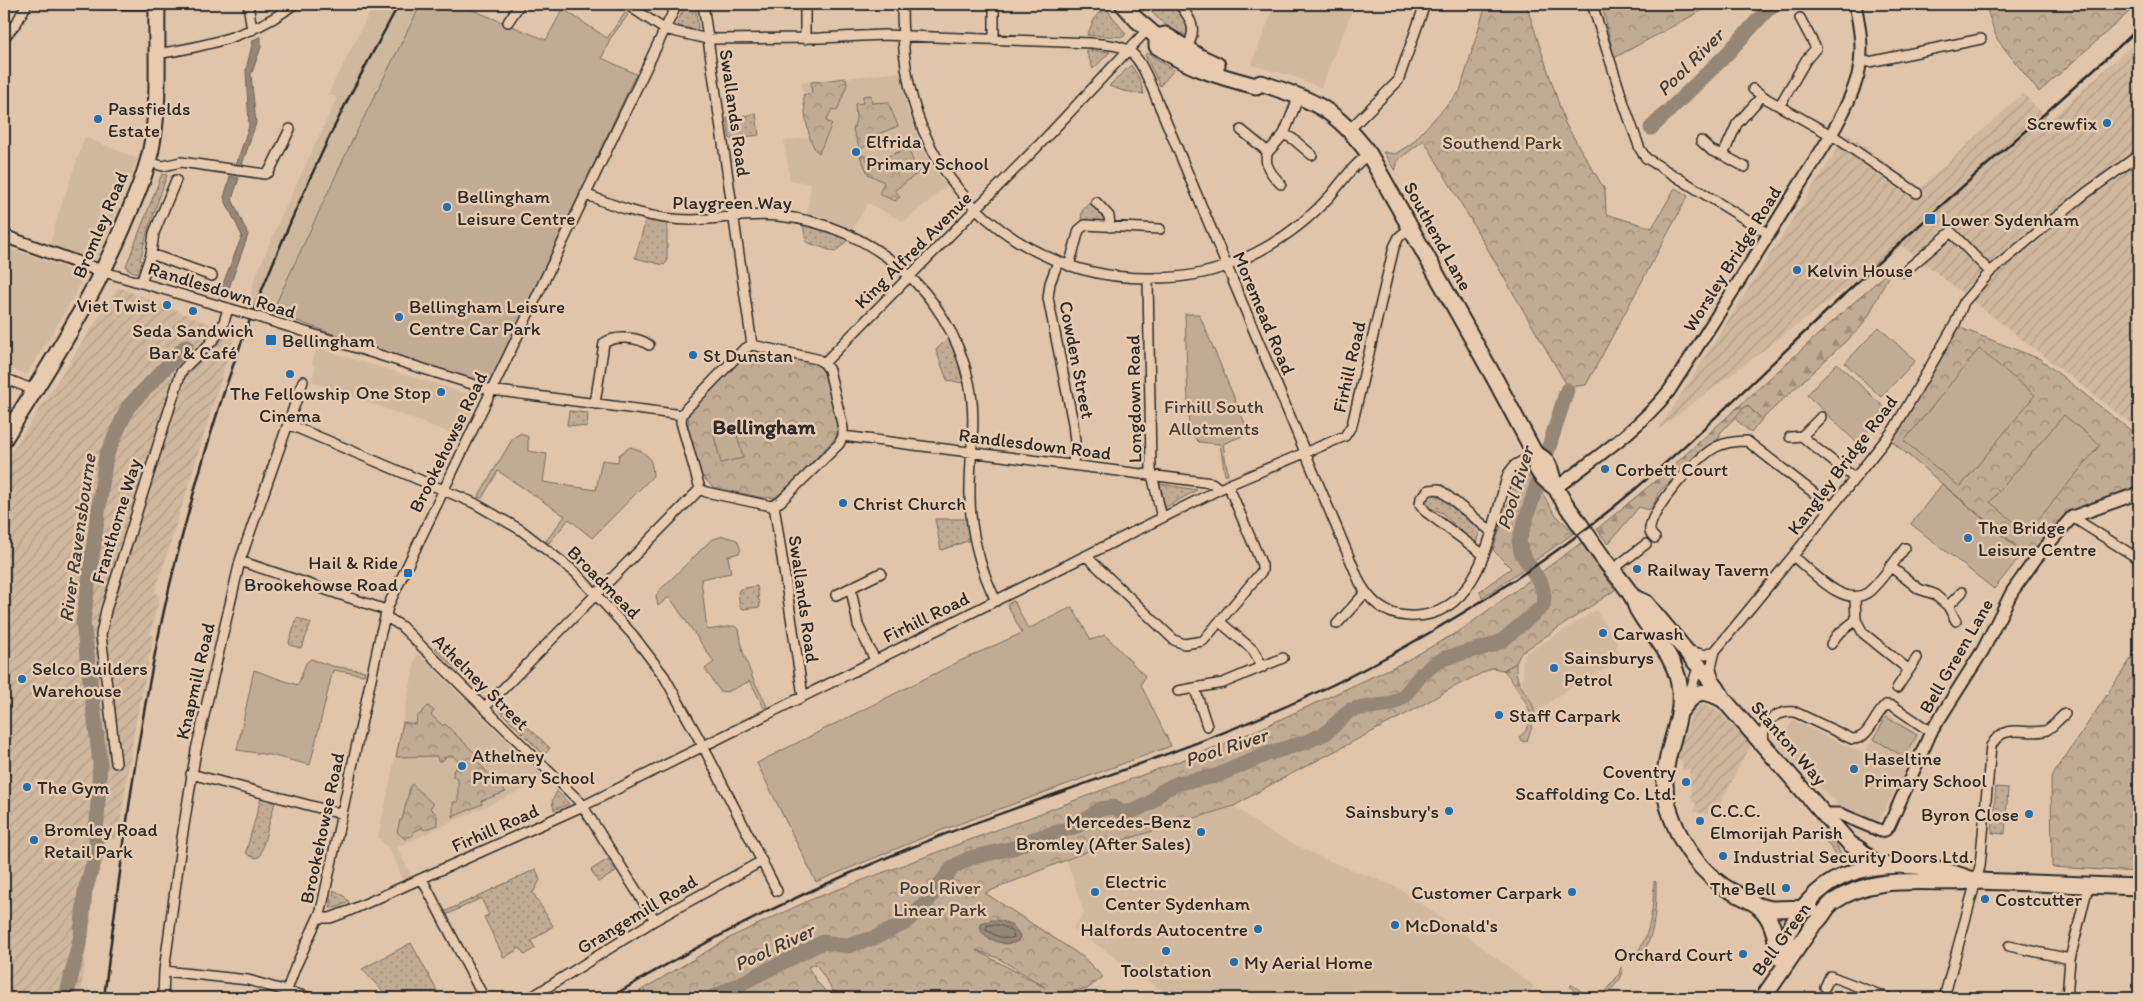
<svg xmlns="http://www.w3.org/2000/svg" width="2143" height="1002" viewBox="0 0 2143 1002" font-family="Itim,sans-serif">
  <defs>
    <pattern id="industrial-furrows" width="10" height="10" patternUnits="userSpaceOnUse" patternTransform="scale(1.25)"><rect width="10" height="10" fill="#d0b89f"/><path d="M-1 1l2-2M0 10L10 0M9 11l2-2" fill="none" stroke="#b39e89"/></pattern>
    <pattern id="grass-dots" width="8" height="8" patternUnits="userSpaceOnUse" patternTransform="scale(1.25)"><rect width="8" height="8" fill="#c2ab94"/><path d="M2 2h.1M6 6h.1" fill="none" stroke="#9e8b79" stroke-width="1.8" stroke-linecap="round"/></pattern>
    <pattern id="forest-firs" width="22" height="20" patternUnits="userSpaceOnUse" patternTransform="scale(1.25)"><rect width="22" height="20" fill="#c2ab94"/><path d="M5 1l3.5 6h-7zM16 11l3.5 6h-7z" fill="#9e8b79"/></pattern>
    <pattern id="park-crowns" width="20" height="18" patternUnits="userSpaceOnUse" patternTransform="scale(1.25)"><rect width="20" height="18" fill="#c2ab94"/><path d="M2 6a3 3 0 1 1 6 0M12 15a3 3 0 1 1 6 0" fill="none" stroke="#9e8b79"/></pattern>
  </defs>
  <rect width="100%" height="100%" fill="#e0c5aa"/>
  <filter id="ink" filterUnits="userSpaceOnUse"><feTurbulence type="fractalNoise" baseFrequency=".02" numOctaves="2"/><feDisplacementMap in="SourceGraphic" scale="10" xChannelSelector="R" yChannelSelector="G"/><feConvolveMatrix kernelMatrix="1 2 1 2 8 2 1 2 1" color-interpolation-filters="sRGB"/></filter>
  <g filter="url(#ink)">
    <path fill="#d0b89f" d="M374 4H421L352 141 272 312 248 305 253 283 280 219 337 98 328 94Z
      M1275 4H1355L1321 88 1295 77 1251 65Z
      M900 72 907 108 918 137 931 164 946 186 904 222 868 203 853 229 835 222 807 215 811 184 790 180 784 141 810 137 801 83Z
      M85 137 138 159 96 259 93 260 50 245 58 215Z
      M12 249 77 272 82 276 76 293 27 375 4 366V272Z
      M317 348 478 397 461 437 311 381 315 369 312 363Z
      M1596 610 1618 644 1616 647 1625 659 1581 681 1555 698 1535 715 1534 707 1522 690 1523 655Z
      M417 652 546 779 397 847 411 876 403 879 390 850 378 838Z
      M1888 713 1919 735 1902 777 1879 821 1835 804 1836 801 1822 790 1806 770 1796 765 1779 745 1793 720 1864 754Z
      M1234 806 1266 830 1322 858 1397 887 1455 927 1534 986 1526 998H1172L1073 928 1084 913 1067 861 1088 851Z"/>
    <path fill="url(#industrial-furrows)" d="M2139 39V430L1902 246 1659 429 1847 134 1921 188 2023 93 2049 120Z
      M118 287 235 334 155 593 160 596 150 634 154 636 134 732 118 839 107 838 61 998H4V464Z
      M1694 702 1718 710 1751 745 1714 815 1694 812 1696 803 1692 802 1689 769 1683 770 1682 763 1676 754 1680 737 1688 726Z
      M87 917H92L83 972 81 998H70Z"/>
    <path fill="url(#grass-dots)" stroke="#766b60" d="M686 4H695L698 28 696 30 679 26 677 23Z
      M1144 4H1174L1189 27V36C1170 32 1156 17 1144 4Z
      M1105 7 1126 34 1123 37 1087 35 1096 16Z
      M1086 50 1110 52 1093 69Z
      M1148 53 1174 70 1160 86 1145 55Z
      M1131 65 1139 78 1144 94 1123 91 1109 86Z
      M756 114 759 135 730 139 727 118Z
      M162 174 167 175 147 233 140 260 147 262 141 274 128 270 126 266Z
      M1089 203 1105 216V222L1081 220 1082 211Z
      M646 220 667 224V262L664 265 635 258Z
      M803 224 849 239 835 252 806 242Z
      M949 337 958 361 963 383 947 380 936 350Z
      M1747 405 1762 419 1751 433 1734 418Z
      M569 411 588 413 587 427 567 425Z
      M1160 484 1197 490 1164 508Z
      M1433 491C1447 496 1450 507 1460 515L1463 513 1466 520 1481 529 1476 543 1458 530 1443 513 1430 508 1423 502Z
      M935 519H967L971 540 941 550Z
      M757 586 760 607 743 609 740 607 738 592 740 589Z
      M297 618 311 623 302 647 300 648 290 645 289 642Z
      M441 642 488 687 482 694 435 649Z
      M505 705 550 748 544 755 499 710Z
      M1996 787 2008 788 2005 834 1992 833Z
      M557 791 569 804 554 810 552 801Z
      M261 798 275 802 260 856 257 858 248 855 246 852Z
      M1827 832 1836 843 1842 858 1840 860 1822 836Z
      M608 859 616 872 598 882 591 870Z
      M536 869 540 880 533 893 553 926 531 941 535 948 525 955 520 948 504 958 484 917 489 915 481 898 446 915 444 912Z
      M1654 881 1656 882C1656 906 1656 947 1633 962L1632 960C1651 937 1653 910 1654 881Z
      M334 890 344 896 349 902 338 907 330 908Z
      M411 943 441 998H389L362 969Z"/>
    <path fill="url(#forest-firs)" stroke="#766b60" d="M1892 268 1869 315 1860 328 1762 419 1747 405 1720 433V437L1658 493 1655 502 1649 510 1639 507 1608 544 1597 529 1666 472Z
      M1516 663C1514 691 1535 695 1534 714 1534 722 1530 732 1527 741L1523 742 1519 737C1539 722 1529 705 1517 689 1512 682 1510 676 1503 670Z
      M1621 967 1623 969C1623 981 1610 988 1605 998H1579L1570 986 1572 985 1590 997 1593 995 1602 997 1619 974Z"/>
    <path fill="url(#park-crowns)" stroke="#766b60" fill-rule="evenodd" d="M1486 4H1526L1565 123 1605 190 1606 214 1652 228 1675 188 1688 196 1586 385 1568 387 1424 140 1398 160 1395 171 1383 152 1395 154 1411 144 1460 91Z
      M1602 4H1714L1614 58Z
      M1985 4H2138L2039 92 1997 39Z
      M846 78 847 85 837 111 832 109 826 121 832 124 819 153C807 145 805 109 803 95L812 93 811 82Z
      M871 95 872 103 888 102 898 126 866 139 868 145 860 149 853 130 856 119 855 104 863 103V96Z
      M908 148 918 173 895 190 900 197 895 201 879 194 884 182 868 174 860 156H866L869 164Z
      M1953 325 2040 359 2139 437V485L2069 511 2031 558 1884 435Z
      M754 350 817 364 824 370 837 424V436L787 489 775 497 764 498 713 487 701 475 688 426 689 413 693 408 745 356Z
      M1523 472 1531 474 1554 513 1574 533 1482 598 1480 591 1511 568 1493 550 1516 479Z
      M1581 543 1615 590 1521 653 1516 663 1503 670 1492 668 1452 688 1410 712 1270 785 1234 806 1088 851 985 893 1083 957 1103 977 1087 989 1056 993 1053 998H850L833 991 816 964 808 967 817 982 832 998H628L733 936 810 900 1193 756 1253 732 1404 662 1461 630ZM976 950 998 958 1045 987H1044Z
      M2139 647V872L2052 867 2051 778Z
      M428 706 434 711 431 715 443 726 445 724 477 755 474 758 506 792 481 801 482 804 453 817V802H458V778L453 777V771L457 767 458 761 453 756H447L442 761H438L437 756 396 757 403 722 416 724 417 717Z
      M412 784 433 804 430 808 437 815V825L424 830 422 828 413 832V835L405 839 397 832 400 820H402L410 787Z"/>
    <path fill="#c2ab94" stroke="#766b60" d="M421 4H458L546 40 563 9 607 38 625 13 628 15 610 39 602 58 636 74 509 344 491 380 482 383 381 351 272 312 352 141Z
      M1185 314H1199L1249 433 1223 444 1228 475H1225L1220 444 1199 442 1189 432Z
      M1879 327 1915 361 1881 397 1845 363Z
      M1979 349 2035 395 1960 487 1904 441Z
      M1837 363 1888 411 1857 443 1807 395Z
      M2064 415 2100 445 2027 533 1990 502Z
      M734 423 743 458 721 463 712 428Z
      M521 433 528 437V451L547 454 543 482 596 490 602 460 618 462 619 455 630 447C648 452 652 458 653 476L592 538 569 519 549 543 546 541 565 516 498 471 482 498 478 497 513 438Z
      M1942 484 2023 553 1994 589 1911 524Z
      M723 536 737 540 741 550 739 553 728 556 731 573 701 579 707 630 734 626 739 629 743 652 753 679 767 706 764 708 750 681 727 692 720 691 705 669 714 662 673 602 669 597 658 606 656 596 658 592 706 545 711 540Z
      M1014 601 1028 629 1072 607 1091 640 1105 635 1145 676 1141 685 1171 746 937 832 816 882 757 763 960 661 1022 633 1007 604Z
      M311 659 332 666 365 671 364 675 333 670 310 765 270 755 237 750 254 670C269 675 283 681 298 685L306 663Z
      M1886 717 1917 735 1904 757 1874 739Z"/>
    <path fill="#968676" stroke="#6b6258" d="M261 36V47L251 75 256 123 241 168H235L249 126 246 70 253 40Z
      M230 176 239 178 232 199 248 235 225 299 218 296 242 236 224 198Z
      M992 920C1004 920 1015 924 1020 936L1018 941C1007 948 988 940 981 931V923Z"/>
    <g fill="none" stroke-linecap="round" stroke-linejoin="round">
      <path stroke="#564f49" stroke-width="1" d="M988 925C998 924 1011 926 1014 937 1006 941 992 935 986 929Z"/>
      <path stroke="#968676" stroke-width="15" d="M1651 128 1725 56 1769 8 1778 4
        M66 998 81 935 85 891 95 858 100 763 83 622 106 456 128 407 186 346
        M712 998 823 942 847 946 874 938 905 923 926 903 953 867 970 858 1013 848 1031 840 1077 826 1100 809 1114 807 1121 812H1128L1138 809 1150 803 1162 791 1178 783 1216 776 1267 754 1306 742 1326 733 1350 710 1391 704 1403 697 1421 675 1433 665 1445 658 1493 645 1503 640 1543 606 1544 596 1542 586 1521 552 1519 541 1567 390"/>
      <defs>
        <path id="minor" d="M101 4H157
          M248 4 252 30
          M626 4 664 29 708 39 820 38 883 35 1091 43C1127 46 1134 47 1149 81L1360 583C1371 602 1385 615 1408 616 1481 621 1492 524 1508 474L1515 465 1535 454
          M703 4 752 345
          M805 4V39
          M902 4C902 47 906 89 923 130 962 223 1054 280 1153 278 1180 278 1207 274 1231 264 1269 249 1303 226 1330 196 1343 181 1352 166 1369 154
          M994 4V39
          M1179 4C1192 20 1198 30 1186 49
          M1592 4 1625 107 1640 149 1646 158 1769 234
          M508 22 520 4
          M4 38 17 22 27 4
          M156 54C204 47 256 35 294 4
          M1861 61 1869 62 1981 39
          M1753 89 1767 99 1838 139 1917 193
          M1780 105 1806 60 1816 48 1800 18
          M1350 129 1398 81 1425 4
          M1241 130 1268 152C1262 164 1273 176 1281 184
          M1284 134 1293 139 1312 155
          M1701 141 1712 151 1723 155 1737 124 1762 96
          M1268 152 1284 134 1299 96
          M1723 155 1745 167
          M148 162 163 166 181 162 265 174 269 172 290 129
          M585 194C619 208 654 220 691 220 720 219 749 213 778 216 870 224 949 291 969 382 977 418 970 452 970 488 969 527 979 566 996 601
          M1096 202 1109 216 1110 227
          M151 254 212 276
          M1058 262 1050 283 1048 298 1073 423 1075 442 1073 465
          M1069 266 1079 230 1085 225 1160 229
          M104 272 248 314
          M1904 272 1951 232 1990 272
          M1148 278 1151 470 1162 518
          M141 283 151 254 154 233 176 180
          M264 319 491 390 682 415
          M752 345 817 359 824 363 829 370 843 428V436L839 444 780 502 771 506 706 492 700 489 681 422 682 415 686 409 744 349Z
          M824 363 1039 145 1148 29
          M4 378 34 390
          M595 404 604 343C615 335 639 337 649 345
          M288 424 474 503 521 530 575 572 632 634 664 676 703 746 777 891
          M843 436 1212 483 1220 489
          M1802 436C1819 452 1837 463 1854 478
          M1790 437 1802 436 1821 417
          M774 505 803 696
          M2072 517 2139 559
          M1655 538C1652 535 1649 533 1650 528 1653 507 1697 457 1716 447 1726 442 1736 441 1747 441L1832 507
          M1484 555 1426 512 1420 504 1421 498 1429 490 1439 489 1492 532
          M1086 556 1174 640 1184 644 1203 641 1262 571V565L1228 485
          M1793 556C1812 571 1843 608 1867 593 1878 586 1896 559 1905 548
          M240 561 386 610
          M1890 566 1919 589 1934 594 1948 606 1956 621
          M1612 570 1646 544
          M851 589 858 625 875 660
          M836 595 881 573
          M1855 598 1856 620 1863 633 1909 670
          M1948 606 1962 592
          M385 616 401 626 580 802 655 920
          M1220 622 1253 650 1263 667
          M1337 624 1366 592
          M1831 644 1837 635 1856 620
          M1687 650 1705 655 1715 651 1793 556 1894 429 1955 324 1964 302 1990 272 2049 223 2086 193 2139 155
          M1714 680 1711 668 1715 651
          M1897 688 1917 658
          M1195 689 1207 726
          M1178 691 1223 683 1283 658
          M1688 698 1696 674 1701 664
          M484 708 700 489
          M1765 744C1758 725 1776 710 1795 712L1852 739C1869 740 1874 715 1886 705L1893 706 1931 732
          M116 763 101 635 106 610 181 372C193 357 211 346 220 331 224 324 226 316 228 308
          M191 774 342 814
          M422 879 484 998
          M319 918H330L349 911 583 806 1228 485 1345 436 1352 425 1394 247 1399 237 1410 228
          M2009 946 2070 959
          M164 971 248 980 311 998
          M1825 987 1830 976 1888 998
          M1945 994 1980 866 1991 746C2004 722 2023 735 2044 731 2052 729 2058 719 2065 714
          M163 998 164 971 182 838 196 750 240 561 303 381
          M284 998 295 968 321 911 381 632 389 604 677 4
          M530 998 655 920 762 861
          M2067 998 2070 959 2088 886"/>
        <path id="tertiary" d="M4 236 104 272
          M1556 488C1595 458 1638 430 1669 391 1711 325 1754 259 1795 192 1818 155 1846 117 1858 75 1864 51 1860 28 1855 4
          M1824 814H1840L1881 831 1885 830 1889 826 1931 732 1983 650 2012 592 2036 558 2072 517 2139 493"/>
        <path id="primary" d="M1123 4 1137 20 1157 37V46C1187 67 1221 77 1256 86L1261 83C1314 101 1335 108 1369 154L1495 379 1535 454C1533 470 1543 479 1556 488
          M1157 37 1165 35 1200 57 1217 65
          M4 439C47 370 91 302 123 227 134 200 147 173 152 144 160 99 156 50 157 4
          M1535 454C1554 461 1549 476 1557 490 1561 498 1566 505 1571 512 1583 528 1594 546 1606 562 1614 573 1626 585 1633 598 1635 602 1636 608 1639 612 1653 636 1674 655 1679 684 1687 727 1655 757 1668 806 1677 836 1694 864 1719 883 1731 893 1746 897 1758 906 1773 918 1777 939 1778 957
          M1633 597 1646 603 1716 687 1724 700 1850 844 1859 849 1878 866
          M1679 713C1695 692 1699 686 1724 700
          M1758 906 1772 909 1810 908
          M1780 954C1787 936 1795 915 1809 901 1849 856 1921 859 1973 880
          M1763 998 1813 925C1822 919 1825 908 1833 902 1876 872 1927 885 1976 881L2139 887"/>
      </defs>
      <use href="#minor" stroke="#2b2b2b" stroke-width="12"/>
      <use href="#tertiary" stroke="#2b2b2b" stroke-width="15"/>
      <use href="#primary" stroke="#2b2b2b" stroke-width="19"/>
      <use href="#minor" stroke="#e8cbaf" stroke-width="9"/>
      <use href="#tertiary" stroke="#e8cbaf" stroke-width="11"/>
      <use href="#primary" stroke="#e8cbaf" stroke-width="15"/>
      <path stroke="#2b2b2b" stroke-width="2.5" d="M104 998C122 854 139 709 174 568 195 484 219 398 251 317 280 244 312 171 347 101 364 68 382 36 399 4
        M609 998C714 934 825 881 940 836 1092 778 1249 734 1392 654 1470 611 1546 562 1615 506 1703 434 1782 352 1865 275 1955 191 2049 112 2139 28"/>
      <defs>
        <path id="minor-bridge" d="M248 314 264 319"/>
      </defs>
      <use href="#minor-bridge" stroke="#2b2b2b" stroke-width="12" stroke-linecap="butt"/>
      <use href="#minor-bridge" stroke="#e8cbaf" stroke-width="9"/>
    </g>
  </g>
  <g fill="#1f6fb2" stroke="#e8cbaf" stroke-width="2">
    <circle cx="98" cy="119" r="5"/>
    <circle cx="2107" cy="123" r="5"/>
    <circle cx="856" cy="152" r="5"/>
    <circle cx="447" cy="207" r="5"/>
    <rect x="1924" y="213" width="12" height="12" rx="2.5"/>
    <circle cx="1797" cy="270" r="5"/>
    <circle cx="167" cy="305" r="5"/>
    <circle cx="193" cy="311" r="5"/>
    <circle cx="399" cy="317" r="5"/>
    <rect x="265" y="334" width="12" height="12" rx="2.5"/>
    <circle cx="693" cy="355" r="5"/>
    <circle cx="290" cy="374" r="5"/>
    <circle cx="441" cy="392" r="5"/>
    <circle cx="1605" cy="469" r="5"/>
    <circle cx="843" cy="503" r="5"/>
    <circle cx="1968" cy="538" r="5"/>
    <circle cx="1637" cy="569" r="5"/>
    <rect x="403" y="568" width="10" height="10" rx="2.5"/>
    <circle cx="1603" cy="633" r="5"/>
    <circle cx="1554" cy="668" r="5"/>
    <circle cx="22" cy="679" r="5"/>
    <circle cx="1499" cy="715" r="5"/>
    <circle cx="462" cy="766" r="5"/>
    <circle cx="1854" cy="769" r="5"/>
    <circle cx="1686" cy="782" r="5"/>
    <circle cx="27" cy="787" r="5"/>
    <circle cx="1449" cy="811" r="5"/>
    <circle cx="2029" cy="814" r="5"/>
    <circle cx="1700" cy="821" r="5"/>
    <circle cx="1201" cy="832" r="5"/>
    <circle cx="34" cy="840" r="5"/>
    <circle cx="1723" cy="856" r="5"/>
    <circle cx="1786" cy="888" r="5"/>
    <circle cx="1095" cy="892" r="5"/>
    <circle cx="1572" cy="892" r="5"/>
    <circle cx="1985" cy="899" r="5"/>
    <circle cx="1395" cy="925" r="5"/>
    <circle cx="1258" cy="929" r="5"/>
    <circle cx="1166" cy="951" r="5"/>
    <circle cx="1743" cy="954" r="5"/>
    <circle cx="1234" cy="962" r="5"/>
  </g>
  <g text-anchor="middle" dominant-baseline="central" stroke-width="5" stroke-linejoin="round" paint-order="stroke">
    <g font-size="19" fill="#2b2b2b" stroke="#e8cbaf" text-anchor="start">
      <text x="108" y="108">Passfields<tspan x="108" dy="22">Estate</tspan></text>
      <text x="2097" y="123" text-anchor="end">Screwfix</text>
      <text x="866" y="141">Elfrida<tspan x="866" dy="22">Primary School</tspan></text>
      <text x="457" y="196">Bellingham<tspan x="457" dy="22">Leisure Centre</tspan></text>
      <text x="1941" y="219">Lower Sydenham</text>
      <text x="1807" y="270">Kelvin House</text>
      <text x="157" y="305" text-anchor="end">Viet Twist</text>
      <text x="409" y="306">Bellingham Leisure<tspan x="409" dy="22">Centre Car Park</tspan></text>
      <text x="193" y="330" text-anchor="middle">Seda Sandwich<tspan x="193" dy="22">Bar &amp; Café</tspan></text>
      <text x="282" y="340">Bellingham</text>
      <text x="703" y="355">St Dunstan</text>
      <text x="431" y="392" text-anchor="end">One Stop</text>
      <text x="290" y="393" text-anchor="middle">The Fellowship<tspan x="290" dy="22">Cinema</tspan></text>
      <text x="1615" y="469">Corbett Court</text>
      <text x="853" y="503">Christ Church</text>
      <text x="1978" y="527">The Bridge<tspan x="1978" dy="22">Leisure Centre</tspan></text>
      <text x="398" y="562" text-anchor="end">Hail &amp; Ride<tspan x="398" dy="22">Brookehowse Road</tspan></text>
      <text x="1647" y="569">Railway Tavern</text>
      <text x="1613" y="633">Carwash</text>
      <text x="1564" y="657">Sainsburys<tspan x="1564" dy="22">Petrol</tspan></text>
      <text x="32" y="668">Selco Builders<tspan x="32" dy="22">Warehouse</tspan></text>
      <text x="1509" y="715">Staff Carpark</text>
      <text x="472" y="755">Athelney<tspan x="472" dy="22">Primary School</tspan></text>
      <text x="1864" y="758">Haseltine<tspan x="1864" dy="22">Primary School</tspan></text>
      <text x="1676" y="771" text-anchor="end">Coventry<tspan x="1676" dy="22">Scaffolding Co. Ltd.</tspan></text>
      <text x="37" y="787">The Gym</text>
      <text x="1710" y="810">C.C.C.<tspan x="1710" dy="22">Elmorijah Parish</tspan></text>
      <text x="1439" y="811" text-anchor="end">Sainsbury's</text>
      <text x="2019" y="814" text-anchor="end">Byron Close</text>
      <text x="1191" y="821" text-anchor="end">Mercedes-Benz<tspan x="1191" dy="22">Bromley (After Sales)</tspan></text>
      <text x="44" y="829">Bromley Road<tspan x="44" dy="22">Retail Park</tspan></text>
      <text x="1733" y="856">Industrial Security Doors Ltd.</text>
      <text x="1105" y="881">Electric<tspan x="1105" dy="22">Center Sydenham</tspan></text>
      <text x="1776" y="888" text-anchor="end">The Bell</text>
      <text x="1562" y="892" text-anchor="end">Customer Carpark</text>
      <text x="1995" y="899">Costcutter</text>
      <text x="1405" y="925">McDonald's</text>
      <text x="1248" y="929" text-anchor="end">Halfords Autocentre</text>
      <text x="1733" y="954" text-anchor="end">Orchard Court</text>
      <text x="1244" y="962">My Aerial Home</text>
      <text x="1166" y="970" text-anchor="middle">Toolstation</text>
    </g>
    <g font-size="19" fill="#2b2b2b" stroke="#e8cbaf">
      <text transform="translate(735 113) rotate(82)">Swallands Road</text>
      <text x="732" y="202">Playgreen Way</text>
      <text transform="translate(100 225) rotate(-67)">Bromley Road</text>
      <text transform="translate(1438 236) rotate(61)">Southend Lane</text>
      <text transform="translate(913 250) rotate(-45)">King Alfred Avenue</text>
      <text transform="translate(1732 259) rotate(-58)">Worsley Bridge Road</text>
      <text transform="translate(222 290) rotate(17)">Randlesdown Road</text>
      <text transform="translate(1264 313) rotate(67)">Moremead Road</text>
      <text transform="translate(1077 360) rotate(79)">Cowden Street</text>
      <text transform="translate(1349 367) rotate(-77)">Firhill Road</text>
      <text transform="translate(1134 399) rotate(-91)">Longdown Road</text>
      <text transform="translate(448 442) rotate(-64)">Brookehowse Road</text>
      <text transform="translate(1035 444) rotate(7)">Randlesdown Road</text>
      <text transform="translate(1842 465) rotate(-53)">Kangley Bridge Road</text>
      <text transform="translate(116 521) rotate(-73)">Franthorne Way</text>
      <text transform="translate(604 582) rotate(45)">Broadmead</text>
      <text transform="translate(804 599) rotate(82)">Swallands Road</text>
      <text transform="translate(926 617) rotate(-26)">Firhill Road</text>
      <text transform="translate(1956 656) rotate(-60)">Bell Green Lane</text>
      <text transform="translate(195 681) rotate(-77)">Knapmill Road</text>
      <text transform="translate(481 682) rotate(45)">Athelney Street</text>
      <text transform="translate(1789 743) rotate(49)">Stanton Way</text>
      <text transform="translate(322 828) rotate(-78)">Brookehowse Road</text>
      <text transform="translate(495 828) rotate(-24)">Firhill Road</text>
      <text transform="translate(637 914) rotate(-31)">Grangemill Road</text>
      <text transform="translate(1781 939) rotate(-54)">Bell Green</text>
    </g>
    <g font-size="19" fill="#423e3b" stroke="#e8cbaf">
      <text x="1502" y="142">Southend Park</text>
      <text x="1214" y="406">Firhill South<tspan x="1214" dy="22">Allotments</tspan></text>
      <text x="940" y="887">Pool River<tspan x="940" dy="22">Linear Park</tspan></text>
    </g>
    <g font-size="20" font-style="italic" fill="#403d3a" stroke="#e8cbaf">
      <text transform="translate(1690 62) rotate(-45)">Pool River</text>
      <text transform="translate(1515 488) rotate(-73)">Pool River</text>
      <text transform="translate(77 538) rotate(-82)">River Ravensbourne</text>
      <text transform="translate(1226 747) rotate(-18)">Pool River</text>
      <text transform="translate(774 947) rotate(-25)">Pool River</text>
    </g>
    <g font-size="21" font-weight="bold" fill="#2b2b2b" stroke="#e8cbaf">
      <text x="764" y="426">Bellingham</text>
    </g>
  </g>
  <rect width="2143" height="1002" fill="none" stroke="#e8cbaf" stroke-width="20"/>
  <rect x="10" y="10" width="2123" height="982" fill="none" stroke="#2b2b2b" stroke-width="2" filter="url(#ink)"/>
</svg>
